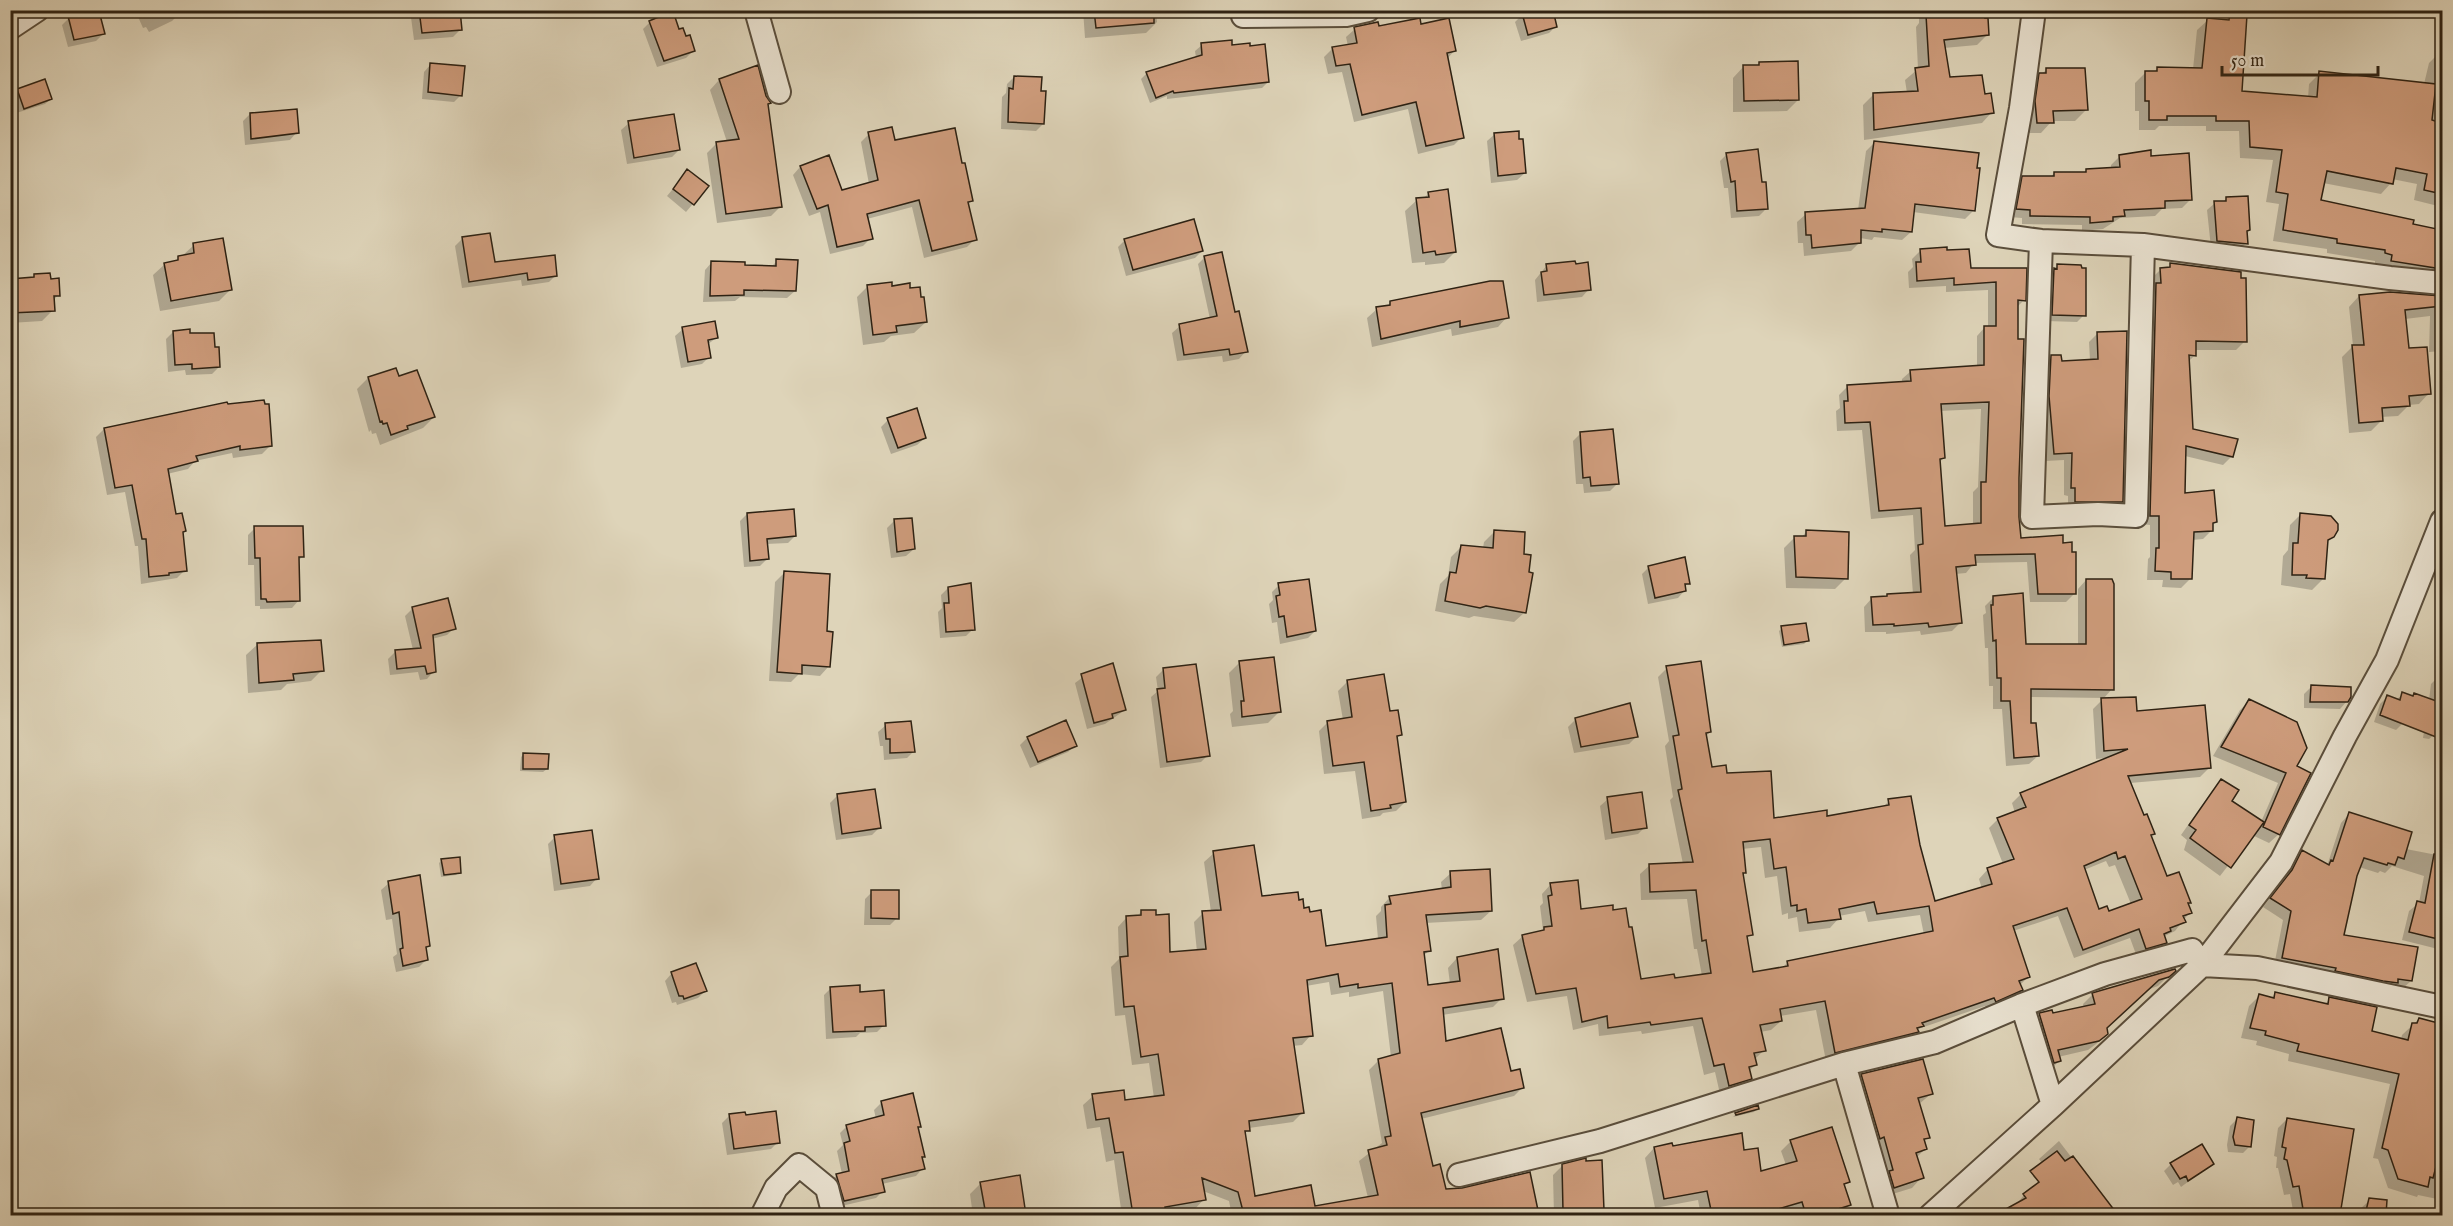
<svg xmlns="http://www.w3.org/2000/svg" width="2453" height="1226" viewBox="0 0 2453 1226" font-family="'IM FELL English',serif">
  <rect width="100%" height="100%" fill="#ded4b9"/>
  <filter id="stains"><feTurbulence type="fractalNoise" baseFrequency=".00333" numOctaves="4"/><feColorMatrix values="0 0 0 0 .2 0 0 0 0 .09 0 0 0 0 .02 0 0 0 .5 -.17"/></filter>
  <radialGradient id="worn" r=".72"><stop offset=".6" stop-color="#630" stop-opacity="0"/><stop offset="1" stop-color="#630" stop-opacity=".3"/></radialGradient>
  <path fill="#0003" fill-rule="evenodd" d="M135 10H178L179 14 172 21 149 32 146 27 143 28Z
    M410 10H458L461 29 453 37 414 40Z
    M1083 10H1156L1157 22 1146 33 1085 38Z
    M1654 10H1714L1711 13 1655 18Z
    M1922 10H1984L1987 35 1977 45 1944 48 1948 79 1983 96 1992 112 1982 123 1864 140 1863 105 1873 95 1907 93 1905 80 1918 69 1916 27 1919 23V13Z
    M1522 15 1556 26 1549 33 1521 41 1515 22Z
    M2230 15 2241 92 2308 98 2309 84 2320 73 2424 84 2429 63 2440 52 2442 53V207L2414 200 2417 184 2392 179 2391 183 2381 194 2323 183 2319 201 2440 231 2442 219V284L2381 271 2383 265 2375 263V261L2327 253V249L2273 241 2279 204 2266 202 2273 160 2240 158 2239 131H2206V126H2159L2155 130H2139V111H2135V83L2146 72H2154L2157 69H2193L2197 30 2208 20 2225 21Z
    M69 18 103 34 96 41 68 47 62 25Z
    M650 22 678 31 693 51 686 58 657 67 643 29Z
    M1420 25 1454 51 1447 59 1462 137 1454 145 1418 154 1408 109 1354 122 1342 72 1328 74 1324 57 1333 48 1348 46 1346 37 1355 29Z
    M1202 45 1231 47 1268 82 1262 88 1167 99V96L1150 103 1141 79 1147 73 1196 58 1195 51Z
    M1760 63 1798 100 1787 111 1733 112V78L1744 66H1757Z
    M431 64 461 95 454 102 422 99 424 72Z
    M2046 70 2086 110 2075 121H2052L2041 133H2027L2029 86Z
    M1014 77 1040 92 1043 124 1036 131 1001 129 1002 97 1006 93 1007 84Z
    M719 80 765 96 769 103 767 105 781 206 771 216 717 223 707 153 717 143 727 142 710 90Z
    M18 90 51 99 45 104 10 115V96Z
    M250 114 297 132 290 140 245 145 243 121Z
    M629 123 679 150 672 157 627 164 621 130Z
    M869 134 961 165 971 201 967 205 975 239 967 247 924 258 912 207 867 219 871 238 863 246 830 254 820 212 809 216 793 175 800 167 841 191 869 184 861 142Z
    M1495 134 1525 173 1517 180 1491 183 1487 141Z
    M1875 142 1974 210 1965 219 1913 212 1911 232 1902 240 1874 237 1872 240 1860 238V242L1851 251 1804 256 1803 243H1798L1797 222 1806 214 1858 210 1866 151Z
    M1727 154 1766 209 1759 216 1731 218 1728 188H1724L1720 161Z
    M2120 156 2149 157 2191 199 2182 208 2162 209 2155 216 2120 218 2103 229 2082 231V225L2022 224V218L2009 217 2014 186 2023 177 2050 178 2054 173H2084L2087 170 2111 169V165Z
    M681 179 707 187 686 212 667 196Z
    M1429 193 1455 252 1444 263 1425 265V262L1412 263 1405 211 1417 200 1423 199Z
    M2227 198 2246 232V243L2239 250 2211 248 2207 210 2215 203 2223 202Z
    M463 238 493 264 556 275 549 282 522 286 521 280 462 288 455 246Z
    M1125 240 1202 251 1195 258 1126 276 1118 247Z
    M194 245 230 290 219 301 160 311 153 275 165 264 173 263 182 256Z
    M1921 250 1946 252 1969 269H2025L2024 300 2017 307V478L2020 540 2061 537 2075 593 2066 602H2030L2027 562 1974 563 1966 573 1955 574 1960 623 1952 631 1921 635 1920 631 1886 634V632H1865L1864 607 1872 598 1913 594 1910 555 1915 550 1913 515 1871 519 1862 430 1837 431 1836 411 1840 408 1839 395 1848 386 1902 383V379L1911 371 1977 367V336L1985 327H1988V290L1946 292V286L1909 288 1908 272 1913 267 1912 259ZM1981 409 1978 487 1973 492V525L1944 527 1938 463 1944 458 1940 411Z
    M1205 257 1234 314 1246 351 1239 359 1223 362 1222 356 1177 361 1172 333 1180 326 1210 319 1198 264Z
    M777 261 795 291 787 298 740 297 735 301 703 302 705 270 712 262 770 268Z
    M1547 265 1589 289 1582 297 1537 302 1535 280Z
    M2171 265 2245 341 2236 350H2195V355L2188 362 2192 430 2232 456 2223 465 2185 456 2184 495 2216 522 2211 526 2212 530 2203 539 2192 540 2190 579 2181 588 2162 587 2163 580H2147L2148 559 2150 557V525L2141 524 2152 278 2161 269H2167Z
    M2058 266 2084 315 2077 322 2046 321 2051 273Z
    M34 276 58 295 53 301V310L42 321 10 323V280L31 279Z
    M868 286 891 287 926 322 914 333 891 336 884 342 863 345 857 297Z
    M2359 296 2442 298V351L2429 352 2430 316 2405 319 2408 350 2429 393 2419 404 2409 405 2398 416 2381 417V421L2371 431 2349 433 2342 357 2353 346 2349 307Z
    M1391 302 1507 317 1498 327 1452 336 1451 329 1372 347 1367 318 1377 309 1386 307Z
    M683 329 716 338 707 345 709 357 702 364 681 368 675 336Z
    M173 332 188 334 214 349 219 367 212 374 186 375 185 370 168 372 166 339Z
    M2097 334 2121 501 2113 509H2068V496L2064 495V460L2046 461 2043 365 2051 357 2060 362 2090 361 2089 342Z
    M368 378H398L434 417 423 428 380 445 376 433 372 434 371 430 369 432 357 389Z
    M888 420 925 438 917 445 891 454 881 427Z
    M104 429 270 446 262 454 233 458 232 453 195 461 188 469 167 474 174 516 181 533 185 570 177 578 141 584 138 546H135L125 492 107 495 96 437Z
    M1581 433 1617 484 1610 491 1584 493 1583 484H1576L1573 441Z
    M747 514 795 536 788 543 766 544 767 559 760 566 744 567 740 521Z
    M2301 514 2333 536 2326 543 2323 579 2312 590 2281 585 2283 556 2288 550 2290 525Z
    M894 521 914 549 906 556 891 558 887 528Z
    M255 528 302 557 298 561 299 600 292 608 260 609V606H255L254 565H248V535Z
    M1494 532 1525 612 1514 622 1474 616 1469 618 1435 611 1440 584 1448 576 1451 557 1462 546 1483 548 1484 542Z
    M1806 532 1846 578 1835 589 1786 588 1784 548 1795 537 1801 538Z
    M1649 567 1689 583 1684 587 1685 590 1678 598 1648 604 1642 574Z
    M785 572 825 633 829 666 820 676 799 674 791 682 769 681 775 582Z
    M2086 580 2112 689 2104 698 2029 697 2030 725 2038 756 2029 764 2006 766 2002 709H1993V686H1989L1988 648H1985L1983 615 1986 613 1985 606 1994 597 2024 645 2078 646V589Z
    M1279 585 1315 631 1308 638 1280 644 1277 622 1272 623 1269 604 1273 600 1272 592Z
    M948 588 973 629 966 636 940 638 938 612 942 608 941 595Z
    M447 599 454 628 447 635 432 639 434 671 427 679 420 680 418 672 390 675 388 659 396 651 413 650 405 616 412 609Z
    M1782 628 1808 640 1804 644 1782 647 1779 631Z
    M258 644 322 670 311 681 287 684 281 690 248 693 246 655Z
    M1240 662 1279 712 1268 723 1232 727 1230 714 1233 711 1229 673Z
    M1112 664 1125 710 1105 724 1087 729 1075 683 1091 671Z
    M1667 668 1710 732 1705 737 1711 768 1726 775 1772 820 1826 817 1882 808 1889 801 1918 846 1934 903 1982 889 1979 879 1988 869 2003 864 1989 828 1998 819 2015 813 2012 803 2021 794 2106 758 2096 759 2093 709 2102 700 2136 713 2209 768 2200 777 2130 783 2143 817 2153 833 2150 837 2166 878 2189 902 2187 905 2190 912 2175 931 2163 937 2165 943 2156 952 2137 957 2130 938 2074 958 2058 916 2013 931 2029 976 2020 985 2021 990 2012 999 1986 1010 1985 1006 1918 1029 1908 1041 1826 1061 1816 1010 1780 1016 1781 1021 1771 1030 1760 1032 1764 1050 1754 1060 1755 1065 1748 1072 1750 1079 1741 1088 1720 1094 1715 1072 1704 1075 1693 1026 1642 1034 1641 1031 1599 1036 1598 1024 1573 1030 1567 996 1527 1002 1513 945 1523 936 1543 930 1540 906 1543 903 1542 894 1551 884 1580 911 1640 980H1674L1702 976 1697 949H1694L1687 899 1641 900 1640 874 1650 865 1683 864 1670 800 1673 797 1665 746 1669 741 1658 677ZM1761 847 1765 878 1777 876 1782 915 1788 913V919L1797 917 1799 932 1830 928 1839 918V916L1865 911 1868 922 1920 915 1924 935 1788 962 1781 969 1752 974 1746 939 1751 935 1742 875 1744 872 1742 849ZM2106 861 2109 867 2115 865 2131 904 2108 913 2098 910 2084 870Z
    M1163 670 1208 755 1201 762 1160 768 1151 697 1158 691 1156 677Z
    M2438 677H2442V717L2437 732 2429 739 2423 738 2426 718 2403 723 2396 730 2374 722 2380 704 2387 697 2396 700 2403 694 2412 697 2414 695 2429 700 2431 684Z
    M1347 682 1389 712 1400 735 1396 739 1405 802 1396 811 1383 813 1380 816 1362 819 1355 771 1324 774 1319 731 1328 722 1343 720 1338 691Z
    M2311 687 2347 701 2340 709 2304 708V694Z
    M2249 701 2295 767 2279 834 2269 843 2252 835 2220 876 2184 850 2187 840 2181 835 2212 791 2222 781 2230 802 2261 822 2278 783 2213 756 2240 710Z
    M1576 719 1636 737 1629 744 1574 753 1568 727Z
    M1065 722 1075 745 1068 752 1030 768 1020 745 1027 738Z
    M886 725 914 751 907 758 884 760 883 746H880L878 732Z
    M524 754 547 769 543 772 520 771 521 757Z
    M838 795 879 828 872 835 836 840 830 803Z
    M1608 799 1645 827 1638 834 1605 840 1600 806Z
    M2349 814 2406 849 2442 856V950L2402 940 2409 911 2419 903 2424 876 2392 866 2385 873 2380 871 2378 873 2359 867 2356 876 2342 936 2411 981 2402 989 2274 966 2283 920 2263 907 2284 880 2294 860 2303 852 2327 866 2341 823Z
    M555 837 597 878 590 886 554 891 548 844Z
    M1214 853 1260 898 1297 901 1325 947 1378 939 1376 916 1381 911V907L1390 897 1442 890 1441 882 1451 873 1491 911 1481 920 1425 923 1429 951 1423 956 1427 987 1450 984 1448 968 1457 958 1502 998 1493 1007 1442 1015 1444 1043 1510 1073 1523 1087 1514 1096 1421 1119 1432 1167 1445 1191 1462 1190 1529 1174 1538 1216H1232L1229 1201 1203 1191 1204 1199 1195 1209 1160 1216H1122L1114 1160 1106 1162 1100 1127 1087 1129 1083 1105 1093 1096 1124 1102 1154 1098 1149 1063 1132 1065 1125 1015 1115 1016 1111 967 1119 959 1118 927 1127 917H1136L1141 912 1169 954 1197 952 1194 922 1203 913 1211 912 1204 862ZM1329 982 1331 995 1349 992V997L1383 991 1391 1057 1379 1060 1369 1070 1382 1143 1359 1161 1368 1198 1314 1208 1254 1198 1244 1135 1249 1128 1293 1122 1302 1113 1292 1046 1302 1045 1311 1035 1306 986Z
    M442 860 459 872 456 875 441 877 439 863Z
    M389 883 428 946 425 949 426 960 419 967 396 972 393 957 397 954 392 919 386 920 381 890Z
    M872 892 897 918 890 925H864L865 899Z
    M2174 970 2158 986 2147 990 2105 1028 2106 1034 2096 1044 2088 1050 2058 1057 2059 1061 2050 1070 2030 1024 2039 1015 2051 1012 2052 1015 2084 1008 2083 1004 2092 995Z
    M672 973 705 991 698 998 677 1005 676 1002 672 1003 665 981Z
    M831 988 884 1025 877 1032 860 1033 856 1037 826 1039 824 995Z
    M2276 993 2324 1005 2330 999 2370 1032 2401 1040 2402 1035 2419 1019 2441 1025 2442 1023V1200L2418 1195 2417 1197 2388 1188 2378 1159 2373 1158 2390 1084 2288 1061 2289 1054 2256 1045 2257 1041 2241 1038 2249 1006 2259 996 2270 999Z
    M1862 1075 1932 1093 1918 1105 1928 1137 1923 1142 1925 1149 1916 1158 1922 1177 1912 1188 1883 1197 1851 1086Z
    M912 1095 919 1126 917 1128 923 1156 921 1159 923 1168 916 1176 882 1184 883 1191 876 1198 837 1207 829 1183 836 1176 842 1174 837 1151 843 1145 840 1133 847 1126 876 1119 874 1110 881 1103Z
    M1757 1109 1754 1112 1733 1117 1736 1114Z
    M729 1116 745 1117 778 1142 771 1149 727 1155 722 1123Z
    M2237 1119 2250 1146 2243 1153 2228 1152 2227 1145 2230 1126Z
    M2287 1119 2352 1130 2338 1216H2294L2290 1194 2284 1195 2278 1168H2276L2277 1157 2274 1156 2278 1128Z
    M1791 1141 1848 1182 1843 1186 1849 1205 1839 1215 1794 1216 1792 1210 1776 1216H1701L1698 1200 1655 1208 1645 1158 1654 1148 1743 1152 1760 1173 1786 1165 1781 1151Z
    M2059 1141 2116 1216H2079L2039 1159Z
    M1601 1162 1602 1216H1554L1553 1175 1563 1165Z
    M2171 1164H2212L2181 1187 2178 1182 2173 1185 2164 1171Z
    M1018 1177 1024 1216H973L970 1194 981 1183Z
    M2046 1179 2064 1216H1998L2015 1206 2024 1195Z
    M2370 1200 2386 1201 2385 1216H2359L2360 1209Z"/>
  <path fill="#ce9c7c" stroke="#2e2213" stroke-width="1.5" fill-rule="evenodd" d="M419 10H460L462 30 422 33Z
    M1094 10H1154V23L1096 28Z
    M1532 10H1553L1557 27 1528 35 1522 13Z
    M1929 10H1985V18H1988L1989 35 1944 40 1950 77 1982 75 1985 94 1991 93 1994 113 1874 130 1873 93 1918 91 1915 68 1929 66 1926 15H1929Z
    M99 11 105 34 74 40 68 16Z
    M673 11 679 29 683 28 686 36 690 35 695 51 664 61 649 21Z
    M2230 14 2247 15 2242 91 2317 97 2319 71 2436 84 2432 120 2438 122 2436 135 2442 136V194L2424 190 2427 174 2396 168 2393 184 2327 171 2321 200 2414 220 2413 224 2442 230V269L2391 261 2392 255 2385 253V250L2337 243V239L2283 230 2288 194 2276 192 2282 150 2250 147 2249 121H2216V116H2167V120H2149V101H2145V71H2157V67L2202 68 2207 18 2229 20Z
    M1420 18 1421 24 1449 18 1456 51 1447 53 1464 138 1426 146 1416 102 1362 115 1350 64 1336 66 1332 47 1357 43 1354 27 1378 22 1379 26Z
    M1232 40V45L1250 43V46L1265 44 1269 82 1174 93 1173 91 1156 98 1146 72 1202 55 1201 43Z
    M1798 61 1799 100 1744 101 1743 65H1759V62Z
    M430 63 465 66 462 96 428 92Z
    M758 65 766 96 771 103 768 104 782 207 726 214 716 142 739 139 719 79Z
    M2046 68H2085L2088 110 2053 111 2054 123H2037L2035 101 2039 73H2046Z
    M1014 76 1042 77 1041 91H1046L1044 124 1008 122 1009 88 1013 89Z
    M45 79 52 99 24 109 17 89Z
    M297 109 299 133 251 139 250 113Z
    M674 114 680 150 634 158 628 121Z
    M892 127 895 140 955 128 962 163H965L973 201 968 202 977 240 932 251 919 200 867 214 873 239 837 247 828 205 817 209 800 166 829 155 842 190 878 180 868 132Z
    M1519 131V139H1523L1526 173 1498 176 1494 133Z
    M1874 141 1979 153 1977 168H1980L1975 211 1915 204 1912 232 1882 229V232L1861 230V243L1812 248 1811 235H1806L1805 212 1865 208Z
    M1758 149 1762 182H1766L1768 209 1737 211 1735 181 1731 182 1726 153Z
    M2151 150V156L2189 153 2192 200 2165 201V208L2124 210 2125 216 2113 217V221L2090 223V217L2030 216V210L2016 209 2022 176H2054V172H2086V169L2120 167 2119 155Z
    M687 169 709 186 694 205 673 189Z
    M1448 189 1456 252 1436 255 1435 251 1423 253 1416 198 1429 197 1428 192Z
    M2248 196 2250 230 2247 231 2248 244 2217 241 2214 201H2226V197Z
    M1194 219 1203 251 1133 270 1124 239Z
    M490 233 495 262 555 255 557 276 528 280 527 273 469 282 462 237Z
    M223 238 232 290 171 301 164 263 178 260V256L194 253 193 243Z
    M1947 247V250L1969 249 1971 268H2027L2026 301 2018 300V339H2024L2019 478V517L2021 538 2063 535V543L2072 542V552H2076V594H2038L2035 554 1975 555 1976 565 1956 567 1962 623 1929 627 1928 623 1894 626V624L1873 625 1871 597 1887 596V594L1921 592 1918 545 1923 544 1921 508 1879 511 1870 422 1845 423 1844 401H1848L1847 385 1911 381 1910 370 1984 365V326H1996V282L1954 285V278L1917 281 1916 262H1921L1920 249ZM1989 402 1986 482H1981V523L1945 526 1940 459 1945 458 1941 404Z
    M1222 252 1235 312 1239 311 1248 352 1230 355 1229 349 1184 355 1179 324 1217 316 1204 256Z
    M776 259 798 260 796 291 744 290V295L710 296 711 261 745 262V265L776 266Z
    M1575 261 1576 264 1588 262 1591 290 1544 295 1541 272 1547 271 1546 264Z
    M2170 263 2241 272V278H2246L2247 342 2196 341V356L2189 355 2193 429 2238 439 2233 457 2186 446 2185 493 2214 490 2217 522 2213 523V531L2194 532 2192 579H2171V572L2155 571 2156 548H2159V516H2150L2156 283H2161L2160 268 2170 267Z
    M2057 264 2081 265 2082 268H2086V316L2052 315 2054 268 2057 269Z
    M50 273 51 279 59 278 60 296H54L55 311 10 313V279L34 277V274Z
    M1490 281H1503L1509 318 1460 327V321L1381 339 1376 307 1390 305V301Z
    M892 282V286L910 283V288L920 287 921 297H924L927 322 896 326 897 332 873 335 867 285Z
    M2390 292 2442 296V306L2405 310 2409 348 2427 347 2431 394 2409 396 2410 406 2382 408 2383 421 2359 423 2352 345H2364L2359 295Z
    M715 321 718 338 708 340 711 358 688 362 682 327Z
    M190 329V333H214L215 347H219L220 367 192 369V364L175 365 173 331Z
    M2127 331 2123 502H2075V488H2071L2072 453 2054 454 2049 396 2051 355H2061L2062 361 2098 359 2097 332Z
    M396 368 399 376 417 370 435 417 407 426 408 429 391 435 387 423 383 424 382 421 380 422 368 377Z
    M264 400 265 404H269L272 446 240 450V446L196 456 198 461 168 469 176 514 182 513 186 531 183 532 187 571 169 573V575L149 577 146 539H142L132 485 115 488 104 428 227 402 228 404Z
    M917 408 926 438 898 448 887 418Z
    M1613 429 1619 484 1591 486 1590 477 1583 478 1580 432Z
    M794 509 796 536 767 539 769 559 750 561 747 513Z
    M2300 513 2331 516 2338 524V530L2334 537 2328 540 2325 579 2306 578 2307 575H2292L2293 543H2298Z
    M912 518 915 549 897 552 894 519Z
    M254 526H303L304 557H299L300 601 267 602 266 599H261L260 558H255Z
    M1494 530 1525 532 1524 554 1531 555 1529 572 1533 573 1526 613 1486 606 1480 608 1445 601 1450 572 1456 573 1461 545 1493 548Z
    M1806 530 1849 532 1848 579 1796 577 1794 536H1806Z
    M1685 557 1690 584H1685L1686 591 1655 598 1648 566Z
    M784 571 830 574 827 631 833 632 830 667 802 665V674L777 672Z
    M1309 579 1316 631 1287 637 1284 616 1279 617 1276 596 1280 595 1278 583Z
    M2086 579H2112L2114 584V690L2031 689V723H2036L2039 756 2014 758 2010 701H2001V678H1997L1996 640 1993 641 1991 605H1993V596L2023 593 2026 644H2086Z
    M971 583 975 630 946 632 944 603H949L948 587Z
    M448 598 456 629 433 635 436 672 427 674 425 666 397 669 395 650 421 648 412 607Z
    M1806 623 1809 641 1784 645 1781 626Z
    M321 640 324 671 293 674 294 680 259 683 257 643Z
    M1274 657 1281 712 1242 717 1241 701H1244L1239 661Z
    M1701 661 1711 732 1706 733 1712 767 1726 765 1727 773 1771 771 1774 818 1827 810V816L1889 805 1888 799 1911 796 1920 845 1935 901 1992 884 1987 868 2014 859 1997 818 2026 807 2020 793 2128 749 2104 751 2101 698 2136 697 2137 711 2205 705 2211 768 2128 776 2144 815 2147 814 2155 834 2151 835 2167 876 2179 872 2191 903H2188L2192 913 2183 916 2186 922 2170 928 2171 931 2164 934 2167 943 2146 949 2139 929 2083 950 2067 908 2013 926 2030 977 2019 981 2023 990 1996 1002 1994 998 1922 1023 1924 1026 1917 1028 1919 1032 1835 1053 1825 1001 1780 1009 1782 1021 1760 1025 1766 1051 1754 1053 1757 1065 1749 1067 1752 1079 1729 1086 1724 1064 1714 1066 1702 1018 1651 1025 1650 1022 1608 1028 1607 1016 1582 1022 1576 988 1536 994 1524 945 1522 935 1544 930V927L1552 926 1548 896 1552 895 1550 883 1578 880 1581 909 1613 905V910L1626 908 1629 927H1632L1641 979 1674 974 1675 978 1711 973 1706 940 1702 941 1696 890 1650 892 1649 864 1693 862 1678 790 1682 789 1673 736 1679 735 1666 666ZM1770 839 1774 869 1786 867 1791 906 1797 905V911L1806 909 1808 923 1841 919 1839 909 1874 902 1877 914 1929 906 1933 931 1787 961 1788 966 1753 972 1747 936 1753 935 1743 873H1746L1743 842ZM2116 852 2118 859 2125 856 2142 899 2109 911 2107 906 2099 909 2084 866Z
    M1113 663 1126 710 1112 714 1113 718 1094 723 1081 674Z
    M1196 664 1210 756 1167 762 1157 689 1165 688 1163 668Z
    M1384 674 1390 711 1398 710 1402 735 1397 736 1406 802 1390 805 1391 808 1371 811 1364 762 1333 766 1327 721 1352 717 1347 680Z
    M2311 685 2351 687V697L2348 702H2310Z
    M2402 692 2413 696 2414 693 2442 703V719L2436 737 2380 715 2387 695 2400 700Z
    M2249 699 2297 722 2307 748 2297 766 2311 773 2280 835 2263 827 2286 773 2221 747Z
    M1630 703 1638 737 1581 747 1575 718Z
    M1066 720 1077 746 1038 762 1027 737Z
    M911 721 915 752 890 753V739H886L885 723Z
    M523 753 549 754 548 769H523Z
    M2221 779 2239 790 2232 801 2264 822 2231 868 2190 838 2196 830 2189 825Z
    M875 789 881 828 842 834 837 794Z
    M1642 792 1647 828 1612 833 1607 797Z
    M2349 812 2412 832 2404 859 2398 857 2395 865 2388 863 2387 865 2364 858 2357 876 2344 935 2418 947 2412 981 2398 979V983L2383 981 2335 971 2336 968 2282 958 2291 911 2270 898 2292 870 2302 850 2329 865 2331 860 2333 861Z
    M592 830 599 879 561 884 554 835Z
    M1254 845 1262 896 1298 892 1299 900 1303 899 1304 908 1309 907 1310 912 1321 910 1326 946 1387 937 1385 905 1391 904 1389 896 1451 887 1450 871 1490 869 1492 911 1426 915 1431 951 1424 952 1428 985 1460 981 1457 957 1498 949 1504 999 1443 1008 1446 1041 1501 1028 1511 1071 1520 1069 1524 1088 1421 1113 1433 1166 1440 1164 1446 1189 1462 1188 1530 1172 1539 1215H1276L1275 1211 1258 1215H1244L1238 1192 1202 1178 1206 1200 1165 1207 1166 1212 1133 1215 1123 1152 1115 1153 1109 1118 1096 1120 1092 1094 1124 1090 1125 1100 1164 1095 1158 1054 1141 1057 1134 1006 1124 1007 1120 957 1128 956 1126 916 1141 915V910H1156V915L1169 914 1170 952 1206 949 1202 911 1221 910 1213 851ZM1338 974 1340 987 1358 984V988L1392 983 1400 1053 1378 1059 1391 1136 1385 1137 1387 1145 1368 1150 1378 1195 1315 1206 1311 1185 1255 1196 1245 1131H1250L1249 1121 1304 1113 1293 1038 1313 1036 1307 980Z
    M2434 854H2442V940L2409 932 2417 901 2425 903Z
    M460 857 461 873 444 875 441 859Z
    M420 875 430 946 426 947 428 960 403 966 400 949 403 948 399 912 393 914 388 881Z
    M871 890H899V919L871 918Z
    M696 963 707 991 684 999 683 996H679L671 972Z
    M2175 969 2176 971 2169 977 2159 980 2107 1028 2108 1034 2099 1041 2058 1050 2061 1061 2054 1063 2039 1013 2052 1010 2053 1013 2095 1004 2092 993Z
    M860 985V992L884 990 886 1026 865 1027V1031L833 1032 830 987Z
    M2275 992 2328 1004 2329 997 2377 1007 2372 1031 2408 1040 2412 1023H2417L2419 1018 2442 1024V1144L2433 1178 2430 1177 2428 1187 2398 1179 2388 1150 2382 1148 2399 1074 2297 1051 2299 1044 2265 1035 2266 1031 2250 1028 2259 994 2274 998Z
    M1923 1059 1933 1094 1918 1098 1930 1138 1924 1139 1927 1149 1916 1153 1924 1178 1894 1188 1889 1171 1893 1170 1884 1137 1880 1139 1861 1074Z
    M913 1093 921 1127H918L925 1157H922L925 1169 882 1179 885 1192 844 1201 836 1174 849 1171 844 1143 850 1141 846 1125 884 1115 881 1101Z
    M1758 1105 1759 1109 1736 1115 1735 1113Z
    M776 1111 780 1143 734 1149 729 1114 745 1112 746 1115Z
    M2237 1117 2254 1120 2251 1147 2235 1145 2233 1137Z
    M2287 1118 2354 1129 2340 1215H2304L2299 1186 2293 1187 2287 1160 2284 1159 2286 1148 2282 1147Z
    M1832 1127 1850 1182 1844 1184 1851 1205 1819 1215H1806L1802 1202 1758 1215H1712L1707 1191 1664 1199 1654 1147 1672 1143 1673 1146 1742 1133 1744 1150 1758 1148 1761 1171 1797 1161 1790 1140Z
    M2202 1144 2214 1164 2188 1181 2186 1176 2180 1179 2170 1163Z
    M2057 1151 2065 1161 2073 1156 2118 1215H1995L2026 1198 2023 1194 2039 1182 2030 1171Z
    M1586 1158V1161L1602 1160 1604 1210 1563 1211 1562 1164Z
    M1020 1175 1026 1215H986L980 1182Z
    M2369 1198 2387 1200 2386 1215H2365Z"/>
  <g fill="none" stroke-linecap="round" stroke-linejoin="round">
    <defs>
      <path id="minor" d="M756 10 779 92
        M2034 10 2021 108 1998 235 2041 241 2143 245 2390 278 2442 283
        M1243 16 1346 15 1368 10
        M10 28 37 10
        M2041 241 2032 517 2098 514 2136 516 2143 245
        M2022 1005 2053 1105
        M1844 1064 1888 1216
        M1459 1175 1600 1141 1844 1064 1935 1042 2022 1005 2105 974 2192 950 2202 965 2257 968 2442 1007
        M762 1216 776 1188 799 1165 827 1188 834 1216
        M1930 1216 2053 1105 2202 965 2281 862 2345 736 2387 660 2442 521"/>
    </defs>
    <use href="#minor" stroke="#5a4e3c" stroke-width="26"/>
    <use href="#minor" stroke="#eae3d2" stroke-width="22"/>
  </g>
  <rect width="2453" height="1226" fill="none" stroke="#ded4b9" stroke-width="36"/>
  <rect x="12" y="12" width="2429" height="1202" fill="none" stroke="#2e2213" stroke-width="3"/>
  <rect x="18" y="18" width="2417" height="1190" fill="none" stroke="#2e2213" stroke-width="1.5"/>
  <path d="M2222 66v9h156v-9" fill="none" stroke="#2e2213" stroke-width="3"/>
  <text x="2231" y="66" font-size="18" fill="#2e2213" stroke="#eae3d2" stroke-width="4.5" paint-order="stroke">50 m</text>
  <rect width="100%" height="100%" filter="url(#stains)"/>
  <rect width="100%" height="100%" fill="url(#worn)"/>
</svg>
